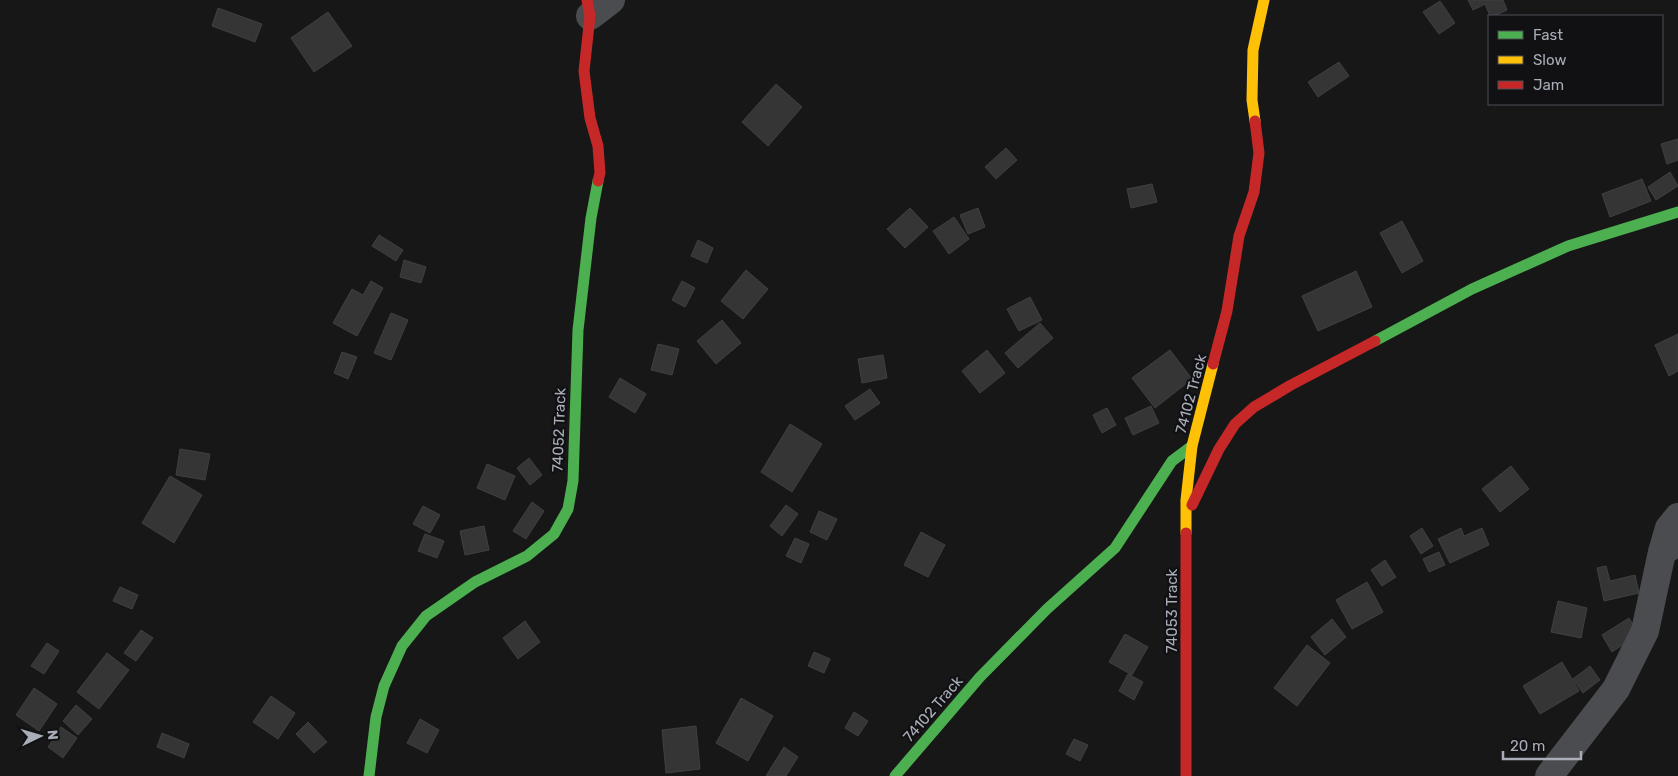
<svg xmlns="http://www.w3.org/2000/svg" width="1678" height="776" viewBox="0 0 1678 776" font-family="Rubik,sans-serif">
  <rect width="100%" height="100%" fill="#171717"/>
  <path fill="#353536" stroke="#3f4043" d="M1468 0H1503L1507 10 1494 16H1490L1485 4 1473 10Z
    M1440 1 1455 23 1439 34 1423 12Z
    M218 8 262 24 255 42 212 26Z
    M328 12 352 46 314 72 291 38Z
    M1339 62 1349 76 1318 97 1308 82Z
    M776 84 802 107 768 146 742 122Z
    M1678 139V160L1667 164 1661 144Z
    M1006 148 1017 160 996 179 985 167Z
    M1670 172 1678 186 1656 200 1648 187Z
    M1642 179 1651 201 1610 217 1602 194Z
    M1152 184 1157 202 1131 208 1127 189Z
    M910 208 928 227 905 248 887 229Z
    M978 208 985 227 968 234 960 215Z
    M954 217 969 239 949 254 933 231Z
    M1402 221 1423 261 1402 273 1380 233Z
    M379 235 403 250 396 261 372 246Z
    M698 240 713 248 707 263 691 256Z
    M404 260 426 267 421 283 400 277Z
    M746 270 768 289 743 319 721 301Z
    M1356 271 1372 307 1318 331 1302 296Z
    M371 281 383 288 357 336 333 323 352 289 363 295Z
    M682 281 695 288 685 307 672 300Z
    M1030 297 1042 320 1019 331 1007 309Z
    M391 313 408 320 391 360 374 353Z
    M722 320 741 343 716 364 697 341Z
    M1040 323 1053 338 1018 368 1005 353Z
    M1678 334V371L1669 376 1655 345Z
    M658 344 679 349 672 375 651 370Z
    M987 350 1005 373 980 393 962 371Z
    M1170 350 1192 379 1155 408 1132 378Z
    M342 352 357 357 348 379 334 373Z
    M883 355 887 378 862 383 858 359Z
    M620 378 646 394 635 413 609 397Z
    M870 389 880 403 855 420 845 406Z
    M1151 406 1159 423 1133 435 1125 418Z
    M1107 408 1116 425 1102 433 1093 415Z
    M790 424 822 444 792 492 761 472Z
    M180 449 210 454 205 480 176 475Z
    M529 458 542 475 530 485 517 468Z
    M487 464 515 476 505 500 477 488Z
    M1511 466 1529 489 1500 512 1482 489Z
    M170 476 202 495 174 543 142 523Z
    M532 502 544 511 526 539 513 531Z
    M786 505 798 514 782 536 770 526Z
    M423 506 440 515 430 533 413 524Z
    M819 511 837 519 827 540 810 532Z
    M484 526 489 550 465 555 460 531Z
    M1422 528 1433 546 1421 554 1410 536Z
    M1461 528 1464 536 1482 528 1489 545 1450 563 1438 539Z
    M921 532 945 545 928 577 904 565Z
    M425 534 444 541 437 558 418 551Z
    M795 538 809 544 801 563 786 556Z
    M1439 552 1445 565 1429 572 1423 559Z
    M1385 560 1396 577 1382 586 1371 570Z
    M1606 566 1610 581 1635 575 1639 593 1604 601 1597 568Z
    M1367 582 1383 612 1352 629 1336 600Z
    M120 587 138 595 132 609 113 601Z
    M1558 601 1587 608 1581 638 1551 632Z
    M1629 618 1639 634 1612 652 1602 635Z
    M1332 619 1346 637 1325 655 1311 637Z
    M525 621 540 642 518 659 503 638Z
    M141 630 153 638 136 661 124 653Z
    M1125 634 1148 647 1132 675 1109 662Z
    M47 643 59 651 44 674 31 666Z
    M1307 645 1330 663 1297 706 1274 688Z
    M814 652 830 659 824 673 808 666Z
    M107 653 129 670 99 709 77 692Z
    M1562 662 1579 691 1540 714 1523 686Z
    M1590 666 1600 680 1583 693 1573 679Z
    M1128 674 1143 682 1134 700 1119 691Z
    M34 688 57 704 39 731 16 715Z
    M271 696 295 713 278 739 253 722Z
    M741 698 773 716 748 761 716 743Z
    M76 705 92 719 78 735 63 721Z
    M854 712 868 721 858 736 845 728Z
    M420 719 439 730 427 753 407 743Z
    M308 722 327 742 314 753 296 734Z
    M696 726 700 769 666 773 662 730Z
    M61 727 77 738 63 758 48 747Z
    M162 733 189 744 184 758 157 747Z
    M1074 739 1088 745 1080 761 1066 754Z
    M784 747 798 757 786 776H766Z"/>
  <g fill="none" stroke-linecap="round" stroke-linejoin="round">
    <path stroke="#4b4c50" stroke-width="28" d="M590 16 611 0
      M1662 552 1669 528 1678 517
      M1549 776 1616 689 1645 631 1662 552 1678 542"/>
    <path stroke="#4caf50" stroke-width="11" d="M1375 341 1472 289 1568 246 1678 212
      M369 776 376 717 384 686 402 646 426 616 475 582 527 556 554 534 568 509 573 481 578 330 591 218 598 181
      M895 776 980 677 1047 609 1115 548 1172 461 1192 446"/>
    <path stroke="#ffc107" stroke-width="11" d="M1255 121 1252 100 1253 50 1264 0
      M1186 533V500L1192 446 1213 364"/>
    <path stroke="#c62828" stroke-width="11" d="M587 0 590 16 584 71 590 118 598 146 600 173 598 181
      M1213 364 1227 311 1239 236 1254 192 1259 153 1255 121
      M1192 505 1219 449 1235 424 1254 407 1291 385 1375 341
      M1186 533V776"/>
  </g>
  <g text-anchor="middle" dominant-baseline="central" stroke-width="4.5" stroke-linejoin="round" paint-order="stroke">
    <g font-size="15" fill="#a8adb8" stroke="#111113">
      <text transform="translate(1191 394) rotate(-75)">74102 Track</text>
      <text transform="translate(559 430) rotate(-88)">74052 Track</text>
      <text transform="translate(1172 611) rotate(-90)">74053 Track</text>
      <text transform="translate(933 709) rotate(-49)">74102 Track</text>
    </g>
  </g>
  <rect x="1488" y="15" width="175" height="90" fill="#111113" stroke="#4d4f55"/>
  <rect x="1498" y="31" width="25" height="8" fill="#4caf50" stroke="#4d4f55"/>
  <text x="1533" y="40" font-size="15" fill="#a8adb8">Fast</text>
  <rect x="1498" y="56" width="25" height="8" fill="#ffc107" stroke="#4d4f55"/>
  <text x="1533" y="65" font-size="15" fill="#a8adb8">Slow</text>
  <rect x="1498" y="81" width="25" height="8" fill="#c62828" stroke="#4d4f55"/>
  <text x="1533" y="90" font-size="15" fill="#a8adb8">Jam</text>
  <g transform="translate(40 736) rotate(85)" stroke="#111113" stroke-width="4" paint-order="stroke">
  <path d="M0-4L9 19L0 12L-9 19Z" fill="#a8adb8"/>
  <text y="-8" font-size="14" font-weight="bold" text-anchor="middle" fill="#a8adb8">N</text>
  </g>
  <path d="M1503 751v8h78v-8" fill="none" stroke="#a8adb8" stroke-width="2.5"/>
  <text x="1510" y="751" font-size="15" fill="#a8adb8" stroke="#111113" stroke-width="4" paint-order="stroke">20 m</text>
</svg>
